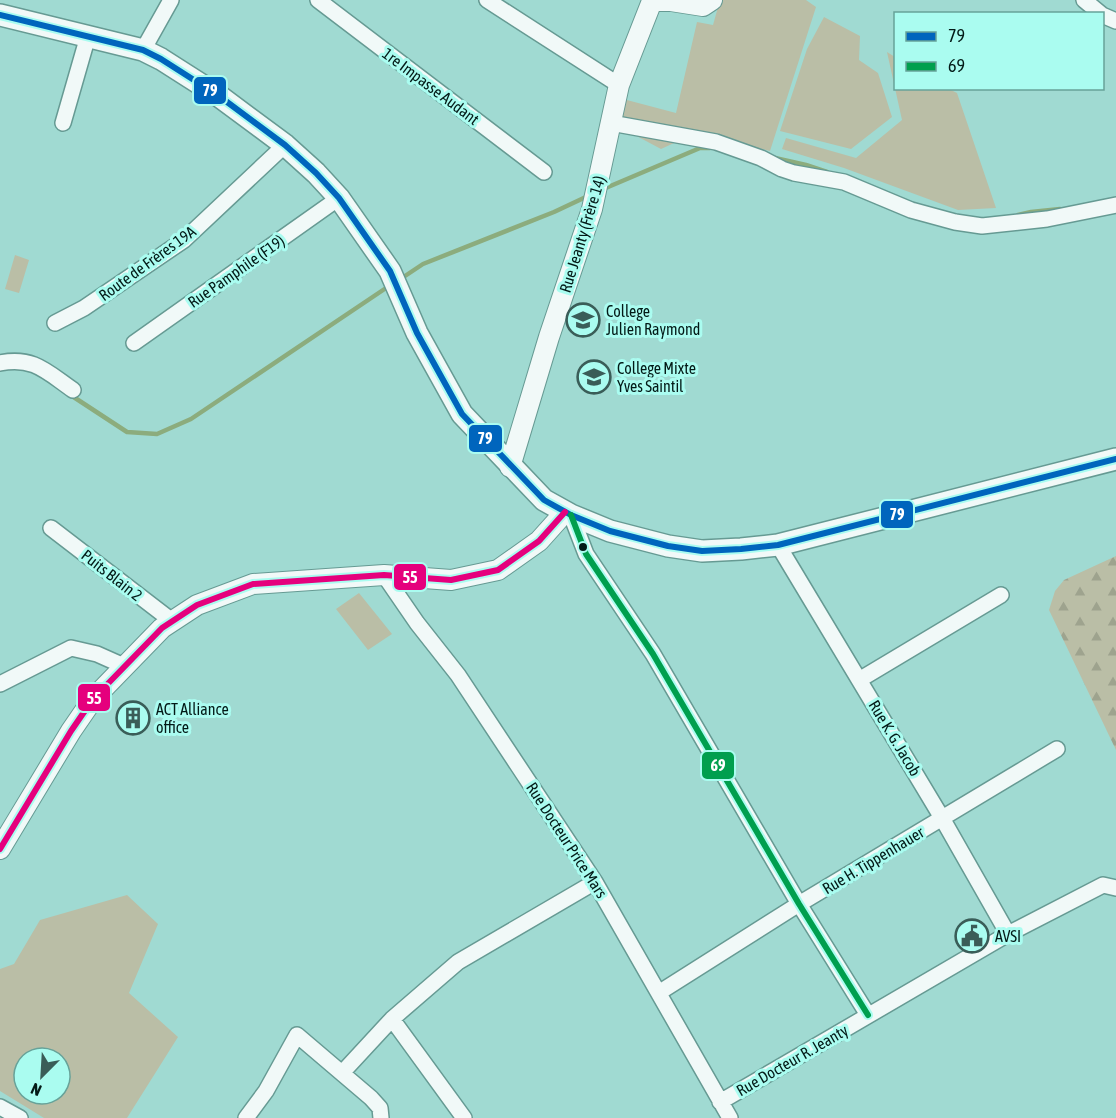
<svg xmlns="http://www.w3.org/2000/svg" width="1116" height="1118" viewBox="0 0 1116 1118" font-family="'Asap Condensed',sans-serif">
  <defs>
    <pattern id="forest-firs" width="22" height="20" patternUnits="userSpaceOnUse" patternTransform="scale(1.5)"><rect width="22" height="20" fill="#babea6"/><path d="M5 1l3.5 6h-7zM16 11l3.5 6h-7z" fill="#9ea38e"/></pattern>
  </defs>
  <rect width="100%" height="100%" fill="#a0dad2"/>
  <path fill="#babea6" fill-rule="evenodd" d="M720 0H806L816 7 770 151 720 138H685L661 149 616 125 623 99 676 113 697 22 713 25Z
    M824 17 860 36 859 60 878 73 892 117 851 149 780 131 807 49Z
    M887 52 895 57 896 88 949 89 957 93 996 208 958 210 844 168 782 149 786 138 856 158 902 120Z
    M15 255 29 260 19 293 5 289Z
    M359 593 392 634 368 650 336 609Z
    M127 895 158 924 129 993 178 1037 127 1118H44L0 1091V969L14 964 40 920ZM24 1058H60V1094H24Z"/>
  <path fill="url(#forest-firs)" d="M1116 556V750L1049 610 1055 591 1064 580Z"/>
  <g fill="none" stroke-linecap="round" stroke-linejoin="round">
    <path stroke="#8cac7d" stroke-width="4.5" d="M775 158 806 165 827 172
      M601 190 700 148H710
      M1018 215 1031 212 1060 209
      M399 280 423 264 554 212 588 196
      M69 394 127 432 157 434 191 419 389 286"/>
    <defs>
      <path id="minor" d="M318 0 544 172
        M487 0 619 85
        M1084 0 1101 14
        M1102 15 1116 21
        M143 50 171 0
        M63 123 88 36
        M611 123 716 142 761 158 782 169 794 173 844 182 911 210 955 222 982 226 1047 219 1116 205
        M55 323 84 308 184 240 285 145
        M134 343 339 198
        M0 363C33 356 47 372 73 390
        M571 515 586 554 653 654 799 904 868 1015
        M51 528 172 621
        M778 545 942 818 1008 934
        M384 575 417 623 458 675 595 882 730 1118
        M859 680 1001 595
        M0 684 71 648 97 654 124 666
        M660 992 799 904 1057 749
        M392 1019 464 1118
        M342 1073 392 1019 458 962 595 882
        M720 1102 1008 934 1103 885 1116 888
        M0 1107 20 1118
        M246 1118 266 1091 297 1035 371 1098 380 1108 381 1118"/>
      <path id="tertiary" d="M510 467 549 337 592 209 619 85 652 1H671L703 6 712 0
        M0 849 71 731 93 699 162 628 197 605 253 584 384 575 451 580 498 570 539 541 565 512"/>
      <path id="secondary" d="M0 15 143 50 161 59 219 96 285 145 316 173 339 198 390 271 417 333 462 414 544 500 571 515 610 531 668 546 702 551 741 549 778 545 1116 459"/>
    </defs>
    <use href="#minor" stroke="#669a93" stroke-width="18"/>
    <use href="#tertiary" stroke="#669a93" stroke-width="22"/>
    <use href="#secondary" stroke="#669a93" stroke-width="24"/>
    <use href="#minor" stroke="#f1f9f8" stroke-width="15"/>
    <use href="#tertiary" stroke="#f1f9f8" stroke-width="20"/>
    <use href="#secondary" stroke="#f1f9f8" stroke-width="21"/>
    <defs>
      <path id="bus-1" d="M0 15 143 50 161 59 219 96 285 145 316 173 339 198 390 271 417 333 462 414 544 500 571 515 610 531 668 546 702 551 741 549 778 545 1116 459"/>
      <path id="bus-2" d="M571 515 586 554 653 654 799 904 868 1015"/>
      <path id="bus-3" d="M0 849 71 731 93 699 162 628 197 605 253 584 384 575 451 580 498 570 539 541 565 512"/>
    </defs>
    <use href="#bus-1" stroke="#aafcf0" stroke-width="10"/>
    <use href="#bus-2" stroke="#aafcf0" stroke-width="10"/>
    <use href="#bus-3" stroke="#aafcf0" stroke-width="10"/>
    <use href="#bus-1" stroke="#0065bd" stroke-width="6"/>
    <use href="#bus-2" stroke="#009f4e" stroke-width="6"/>
    <use href="#bus-3" stroke="#e5007d" stroke-width="6"/>
  </g>
  <defs>
    <symbol id="school-ring" viewBox="-11 -11 22 22"><circle r="9.5" fill="#aafcf0" stroke="#3a5d58" stroke-width="1.5"/><path d="M0-5L7-2L0 1L-7-2ZM-4 1L0 2.5L4 1V4Q0 6-4 4Z" fill="#3a5d58"/></symbol>
    <symbol id="building-ring" viewBox="-11 -11 22 22"><circle r="9.5" fill="#aafcf0" stroke="#3a5d58" stroke-width="1.5"/><path d="M-4-6H4V6H1V3H-1V6H-4ZM-2.5-4.3h1.7v1.8h-1.7ZM.8-4.3h1.7v1.8H.8ZM-2.5-1h1.7V.8h-1.7ZM.8-1h1.7V.8H.8Z" fill="#3a5d58"/></symbol>
    <symbol id="civic-ring" viewBox="-11 -11 22 22"><circle r="9.5" fill="#aafcf0" stroke="#3a5d58" stroke-width="1.5"/><path d="M-.6-6.5H3V-4.5H.6V-3L4-1V1h2V6H-6V1h2V-1L-.6-3ZM-1.2 2.5V6h2.4V2.5Z" fill="#3a5d58"/></symbol>
  </defs>
  <g fill-rule="evenodd">
    <use href="#school-ring" x="564" y="301" width="38" height="38"/>
    <use href="#school-ring" x="575" y="358" width="38" height="38"/>
    <use href="#building-ring" x="114" y="699" width="38" height="38"/>
    <use href="#civic-ring" x="953" y="917" width="38" height="38"/>
  </g>
  <circle fill="#031a17" stroke="#aafcf0" stroke-width="2" cx="583" cy="547" r="5"/>
  <g text-anchor="middle" dominant-baseline="central" stroke-width="6" stroke-linejoin="round" paint-order="stroke">
    <g font-size="16" fill="#031a17" stroke="#aafcf0">
      <text transform="translate(431 86) rotate(37)">1re Impasse Audant</text>
      <text transform="translate(582 234) rotate(-73)">Rue Jeanty (Frère 14)</text>
      <text transform="translate(147 263) rotate(-36)">Route de Frères 19A</text>
      <text transform="translate(236 271) rotate(-35)">Rue Pamphile (F19)</text>
      <text transform="translate(112 575) rotate(38)">Puits Blain 2</text>
      <text transform="translate(895 738) rotate(59)">Rue K. G. Jacob</text>
      <text transform="translate(567 840) rotate(57)">Rue Docteur Price Mars</text>
      <text transform="translate(873 860) rotate(-31)">Rue H. Tippenhauer</text>
      <text transform="translate(792 1060) rotate(-30)">Rue Docteur R. Jeanty</text>
    </g>
    <g font-size="16" fill="#031a17" stroke="#aafcf0" text-anchor="start">
      <text x="606" y="311">College<tspan x="606" dy="18">Julien Raymond</tspan></text>
      <text x="617" y="368">College Mixte<tspan x="617" dy="18">Yves Saintil</tspan></text>
      <text x="156" y="709">ACT Alliance<tspan x="156" dy="18">office</tspan></text>
      <text x="995" y="936">AVSI</text>
    </g>
  </g>
  <g stroke="#aafcf0" stroke-width="2">
    <rect x="193" y="76" width="34" height="29" rx="6" fill="#0065bd"/>
    <rect x="468" y="424" width="35" height="29" rx="6" fill="#0065bd"/>
    <rect x="880" y="500" width="34" height="29" rx="6" fill="#0065bd"/>
    <rect x="393" y="563" width="34" height="28" rx="6" fill="#e5007d"/>
    <rect x="77" y="683" width="34" height="29" rx="6" fill="#e5007d"/>
    <rect x="701" y="751" width="34" height="29" rx="6" fill="#009f4e"/>
  </g>
  <g font-size="16" text-anchor="middle" font-weight="bold" fill="#fff">
    <text x="210" y="96">79</text>
    <text x="485" y="444">79</text>
    <text x="897" y="520">79</text>
    <text x="410" y="583">55</text>
    <text x="94" y="704">55</text>
    <text x="718" y="771">69</text>
  </g>
  <rect x="894" y="12" width="210" height="78" fill="#aafcf0" stroke="#67a299" stroke-width="1.5"/>
  <rect x="906" y="32" width="30" height="9" fill="#0065bd" stroke="#67a299" stroke-width="1.5"/>
  <text x="948" y="42" font-size="18" fill="#031a17">79</text>
  <rect x="906" y="62" width="30" height="9" fill="#009f4e" stroke="#67a299" stroke-width="1.5"/>
  <text x="948" y="72" font-size="18" fill="#031a17">69</text>
  <g transform="translate(42 1076) rotate(204)"><circle r="28" fill="#aafcf0" stroke="#67a299" stroke-width="1.5"/>
  <path d="M0-4.5L10 22L0 15L-10 22Z" fill="#3a5d58"/>
  <text y="-9" font-size="16" font-weight="bold" text-anchor="middle" fill="#031a17">N</text>
  </g>
</svg>
